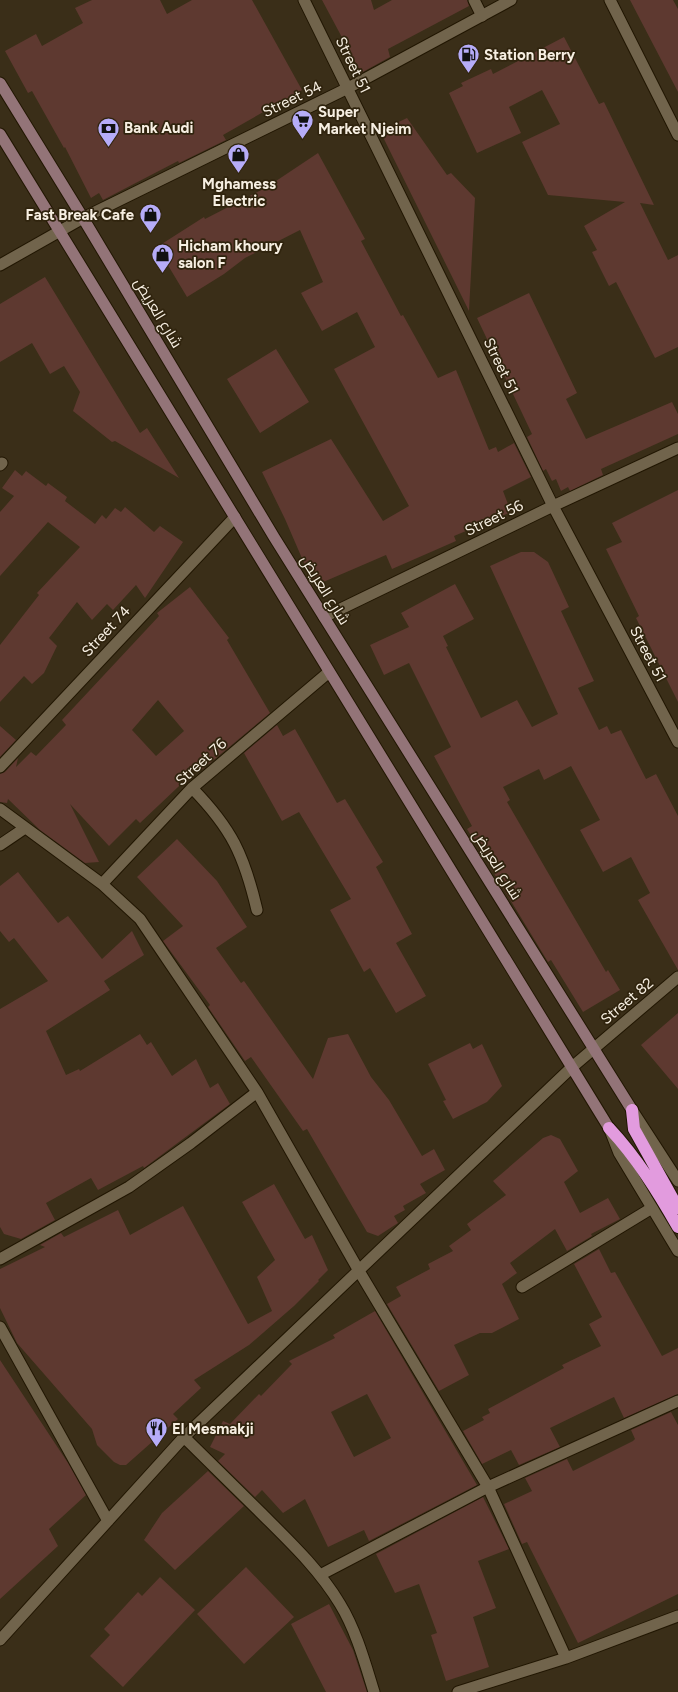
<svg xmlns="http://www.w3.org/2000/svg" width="678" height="1692" viewBox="0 0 678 1692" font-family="Figtree,Cairo,sans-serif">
  <rect width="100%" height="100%" fill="#3a2e18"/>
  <path fill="#5e3930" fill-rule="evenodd" d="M92 0H160L167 14 192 0H252L302 90 223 135 226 140 179 163 178 161 103 200 99 193 91 198 65 147 64 148 32 91 28 93 5 51 36 34 42 46 83 23 75 8Z
    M322 0H371L374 10 392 0H467L469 6 388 49 390 57 361 73Z
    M630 0H673L678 9V92Z
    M564 37 599 104 604 102 654 205 640 203 668 260 678 255V347L655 358 616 282 609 286 592 252 597 250 584 226 625 202 548 195 522 142 560 124 542 90 509 107 521 133 477 153 449 93 463 86 461 83 491 69 493 74Z
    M407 118 447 175 451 173 475 198 469 311 380 131Z
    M318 153 365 239 361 241 401 316 403 315 438 378 456 370 489 450 496 447 498 452 514 443 531 477 503 491 511 512 454 536 456 541 392 569 386 555 314 586 285 519 262 472 331 439 383 521 409 506 334 369 375 347 357 312 322 331 301 293 323 282 300 230 245 258 224 274 187 297 157 247 204 217 205 219 277 182 276 181Z
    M45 277 140 433 147 428 179 478 115 441 112 442 73 411 80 392 64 366 50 374 32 343 0 362V304Z
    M529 293 577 393 566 399 586 439 672 402 678 414V434L601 469 603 475 570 491 568 487 561 491 556 479 552 481 546 469 543 471 527 437 532 434 477 318Z
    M276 349 309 402 260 433 227 379Z
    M15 470 22 476 26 471 46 486 48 483 67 497 65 501 95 524 102 515 106 519 115 508 121 512 125 507 154 532 160 526 183 542 145 598 136 585 113 610 107 604 92 620 77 602 49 638 57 646 44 673 32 684 24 676 0 702V645L39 595 37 593 80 547 48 522 0 576V512L14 496 2 488Z
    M678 490V702L636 618 639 616 606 549 622 542 612 523Z
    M521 552H534L548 562 569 607 561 611 594 681 578 688 599 730 607 726 611 734 621 730 646 779 656 774 678 816V970L638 900 650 893 631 857 603 872 580 830 600 820 571 766 544 780 539 769 503 787 510 800 507 802 547 871 606 972 608 970 620 990 583 1012 551 960 548 962 467 829 472 826 434 756 451 747 409 663 384 675 370 645 409 627 401 613 455 584 474 619 443 636 448 646 446 647 481 718 517 700 532 727 558 714 490 566Z
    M190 587 229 638 227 640 270 713 198 773 196 770 140 823 136 819 109 846 70 804 99 862 85 863 40 830 8 799 7 803 0 802V774L5 772 18 758 16 767 31 752 36 756 66 725 62 720 159 616 157 613ZM158 700 184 731 156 756 132 730Z
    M277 725 283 736 295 729 337 803 345 799 383 862 376 867 412 934 396 943 426 996 396 1013 370 968 364 972 330 910 351 899 299 812 282 821 244 753Z
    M0 726 16 740 0 757Z
    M177 839 217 881 247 927 216 948 241 983 244 981 313 1079 328 1038 348 1034 371 1077 389 1100 422 1156 434 1149 445 1170 420 1184 426 1193 403 1206 405 1210 394 1216 398 1223 378 1236 367 1232 307 1129 303 1131 251 1057 245 1061 208 1007 210 1005 163 941 183 926 137 877Z
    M18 872 58 923 68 916 102 959 132 931 144 955 104 981 110 990 46 1031 66 1075 79 1069 80 1071 140 1034 147 1045 151 1042 172 1076 196 1059 210 1088 218 1083 230 1104 144 1168 143 1166 98 1190 91 1178 46 1203 55 1220 21 1239 4 1234 0 1227V1009L48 981 14 938 9 942 0 931V886Z
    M678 1013V1089L641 1045Z
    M470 1043 473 1049 482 1044 502 1086 487 1102 453 1119 443 1101 446 1100 428 1064Z
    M551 1135 560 1139 578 1171 564 1182 580 1213 608 1198 620 1219 591 1234 592 1236 567 1251 555 1229 510 1263 517 1273 502 1284 519 1319 492 1333H480L454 1345 469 1375 439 1391 387 1304 401 1296 396 1287 430 1269 428 1264 453 1251 449 1246 471 1230 467 1224 506 1195 493 1181 543 1138Z
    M274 1184 305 1239 312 1235 328 1270 318 1280 319 1281 294 1306 249 1345 194 1380 201 1388 173 1414 178 1419 126 1465H120L114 1462 97 1445 92 1429 17 1343 0 1308V1269L45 1247 40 1245 61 1233 64 1237 118 1210 130 1235 183 1206 248 1324 272 1311 257 1277 275 1260 242 1202Z
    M599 1249 611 1273 615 1272 662 1356 678 1348V1394L624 1418 614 1397 550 1428 560 1447 519 1465 511 1450 482 1464 463 1431 484 1420 482 1417 490 1413 488 1409 564 1368 562 1365 601 1346 589 1324 602 1317 574 1264Z
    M375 1311 477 1485 369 1541 364 1530 328 1547 305 1499 283 1513 262 1490 255 1497 218 1461 225 1454 210 1447 223 1421 230 1424 259 1394 261 1396 292 1364 289 1361 335 1338 333 1335ZM367 1394 391 1438 354 1457 331 1412Z
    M0 1360 68 1463 86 1495 49 1529 58 1546 0 1599Z
    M671 1412 678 1425V1594L578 1643 527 1542 522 1544 504 1504 532 1491 525 1478 567 1459 573 1471 633 1441 635 1439 631 1430Z
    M208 1471 244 1506 175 1570 144 1540 162 1513Z
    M483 1497 509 1549 478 1561 496 1608 473 1617 489 1667 446 1681 431 1635 437 1633 419 1584 395 1593 376 1554Z
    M246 1567 294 1617 244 1664 197 1614Z
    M160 1577 195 1610 123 1687 90 1656 110 1635 104 1629 138 1592 142 1596Z
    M329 1604 353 1650 367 1692H326L291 1624Z"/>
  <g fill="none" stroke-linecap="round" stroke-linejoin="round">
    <defs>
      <path id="pedestrian" d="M474 0 482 16"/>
      <path id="minor" d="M304 0 553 506 678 742
        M610 0 678 135
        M0 265 83 218 348 88 511 0
        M0 465 2 463
        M324 617 553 506 678 448
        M0 767 235 517
        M192 788C232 829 244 855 257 910
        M0 809 102 884 140 919 257 1092 359 1271 488 1487 566 1658
        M0 845 25 828
        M102 884 192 788 329 672
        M0 1259 129 1187 191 1143 257 1092
        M522 1287 652 1208
        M0 1327 108 1521
        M184 1437C209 1462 235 1487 260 1512 289 1541 319 1569 340 1604 356 1630 365 1663 374 1692
        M320 1575 488 1487 678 1401
        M0 1640 184 1437 571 1068 678 977
        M458 1692 566 1658 678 1616"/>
      <path id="tertiary" d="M632 1110 678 1181
        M610 1130 619 1153 678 1251"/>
      <path id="secondary" d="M0 83 83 218 274 537 632 1110
        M0 134 609 1128"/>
      <path id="motorway" d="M632 1110 634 1129 678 1208
        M609 1128C637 1158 658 1192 678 1227"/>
    </defs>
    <use href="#pedestrian" stroke="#211602" stroke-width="13"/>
    <use href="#minor" stroke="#211602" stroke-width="13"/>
    <use href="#tertiary" stroke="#211602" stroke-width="13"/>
    <use href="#secondary" stroke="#211602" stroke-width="13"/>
    <use href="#motorway" stroke="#211602" stroke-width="14"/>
    <use href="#pedestrian" stroke="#71644c" stroke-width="11"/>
    <use href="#minor" stroke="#71644c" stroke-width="11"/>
    <use href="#tertiary" stroke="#71644c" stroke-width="11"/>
    <use href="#secondary" stroke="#937478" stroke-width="11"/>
    <use href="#motorway" stroke="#e29bde" stroke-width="12"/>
  </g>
  <defs>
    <symbol id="fuel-pin" viewBox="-11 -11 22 30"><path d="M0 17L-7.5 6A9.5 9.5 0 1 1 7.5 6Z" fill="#b6acf8" stroke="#30240e"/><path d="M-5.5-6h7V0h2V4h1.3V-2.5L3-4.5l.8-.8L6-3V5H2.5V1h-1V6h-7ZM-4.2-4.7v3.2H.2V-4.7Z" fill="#111"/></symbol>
    <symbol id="supermarket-pin" viewBox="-11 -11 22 30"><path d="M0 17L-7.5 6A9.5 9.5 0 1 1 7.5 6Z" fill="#b6acf8" stroke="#30240e"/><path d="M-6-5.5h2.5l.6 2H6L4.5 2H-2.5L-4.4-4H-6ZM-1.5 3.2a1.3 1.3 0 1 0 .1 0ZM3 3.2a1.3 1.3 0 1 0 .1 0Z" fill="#111"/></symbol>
    <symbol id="bank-pin" viewBox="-11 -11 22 30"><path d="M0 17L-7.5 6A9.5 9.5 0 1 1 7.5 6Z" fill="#b6acf8" stroke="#30240e"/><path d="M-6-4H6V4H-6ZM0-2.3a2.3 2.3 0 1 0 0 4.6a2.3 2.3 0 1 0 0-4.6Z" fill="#111"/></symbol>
    <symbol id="shop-pin" viewBox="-11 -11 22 30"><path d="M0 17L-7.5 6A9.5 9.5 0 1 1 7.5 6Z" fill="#b6acf8" stroke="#30240e"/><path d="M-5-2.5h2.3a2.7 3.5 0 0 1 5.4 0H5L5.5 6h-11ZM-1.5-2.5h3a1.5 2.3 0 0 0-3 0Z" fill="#111"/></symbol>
    <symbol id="restaurant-pin" viewBox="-11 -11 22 30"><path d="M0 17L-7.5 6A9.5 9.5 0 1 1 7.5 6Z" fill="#b6acf8" stroke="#30240e"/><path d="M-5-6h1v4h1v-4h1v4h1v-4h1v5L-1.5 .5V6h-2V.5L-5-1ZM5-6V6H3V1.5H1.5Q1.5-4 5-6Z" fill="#111"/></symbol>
  </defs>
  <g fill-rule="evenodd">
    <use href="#fuel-pin" x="456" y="42" width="25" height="34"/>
    <use href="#supermarket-pin" x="290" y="108" width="25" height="34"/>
    <use href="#bank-pin" x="96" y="116" width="25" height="34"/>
    <use href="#shop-pin" x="226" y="142" width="25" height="34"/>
    <use href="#shop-pin" x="138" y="202" width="25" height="34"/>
    <use href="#shop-pin" x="150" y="242" width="25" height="34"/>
    <use href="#restaurant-pin" x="144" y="1416" width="25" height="34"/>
  </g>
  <g text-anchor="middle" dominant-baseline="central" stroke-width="3.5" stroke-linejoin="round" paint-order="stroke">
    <g font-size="15" font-weight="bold" fill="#f7efe2" stroke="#30240e" text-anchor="start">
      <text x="484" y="55">Station Berry</text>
      <text x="318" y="112">Super<tspan x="318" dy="17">Market Njeim</tspan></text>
      <text x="124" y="128">Bank Audi</text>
      <text x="239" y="184" text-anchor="middle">Mghamess<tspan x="239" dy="17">Electric</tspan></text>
      <text x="134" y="215" text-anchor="end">Fast Break Cafe</text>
      <text x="178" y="246">Hicham khoury<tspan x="178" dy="17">salon F</tspan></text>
      <text x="172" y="1429">El Mesmakji</text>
    </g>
    <g font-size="15" fill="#f7efe2" stroke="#30240e">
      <text transform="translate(353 65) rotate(64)">Street 51</text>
      <text transform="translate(292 99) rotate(-26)">Street 54</text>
      <text transform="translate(158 313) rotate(59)">شارع العريض</text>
      <text transform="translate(501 366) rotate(64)">Street 51</text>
      <text transform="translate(494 518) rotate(-26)">Street 56</text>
      <text transform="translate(325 590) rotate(58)">شارع العريض</text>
      <text transform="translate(106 631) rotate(-47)">Street 74</text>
      <text transform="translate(648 654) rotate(62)">Street 51</text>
      <text transform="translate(201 762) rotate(-42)">Street 76</text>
      <text transform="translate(497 865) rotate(58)">شارع العريض</text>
      <text transform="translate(627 1001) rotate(-40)">Street 82</text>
    </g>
  </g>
</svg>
